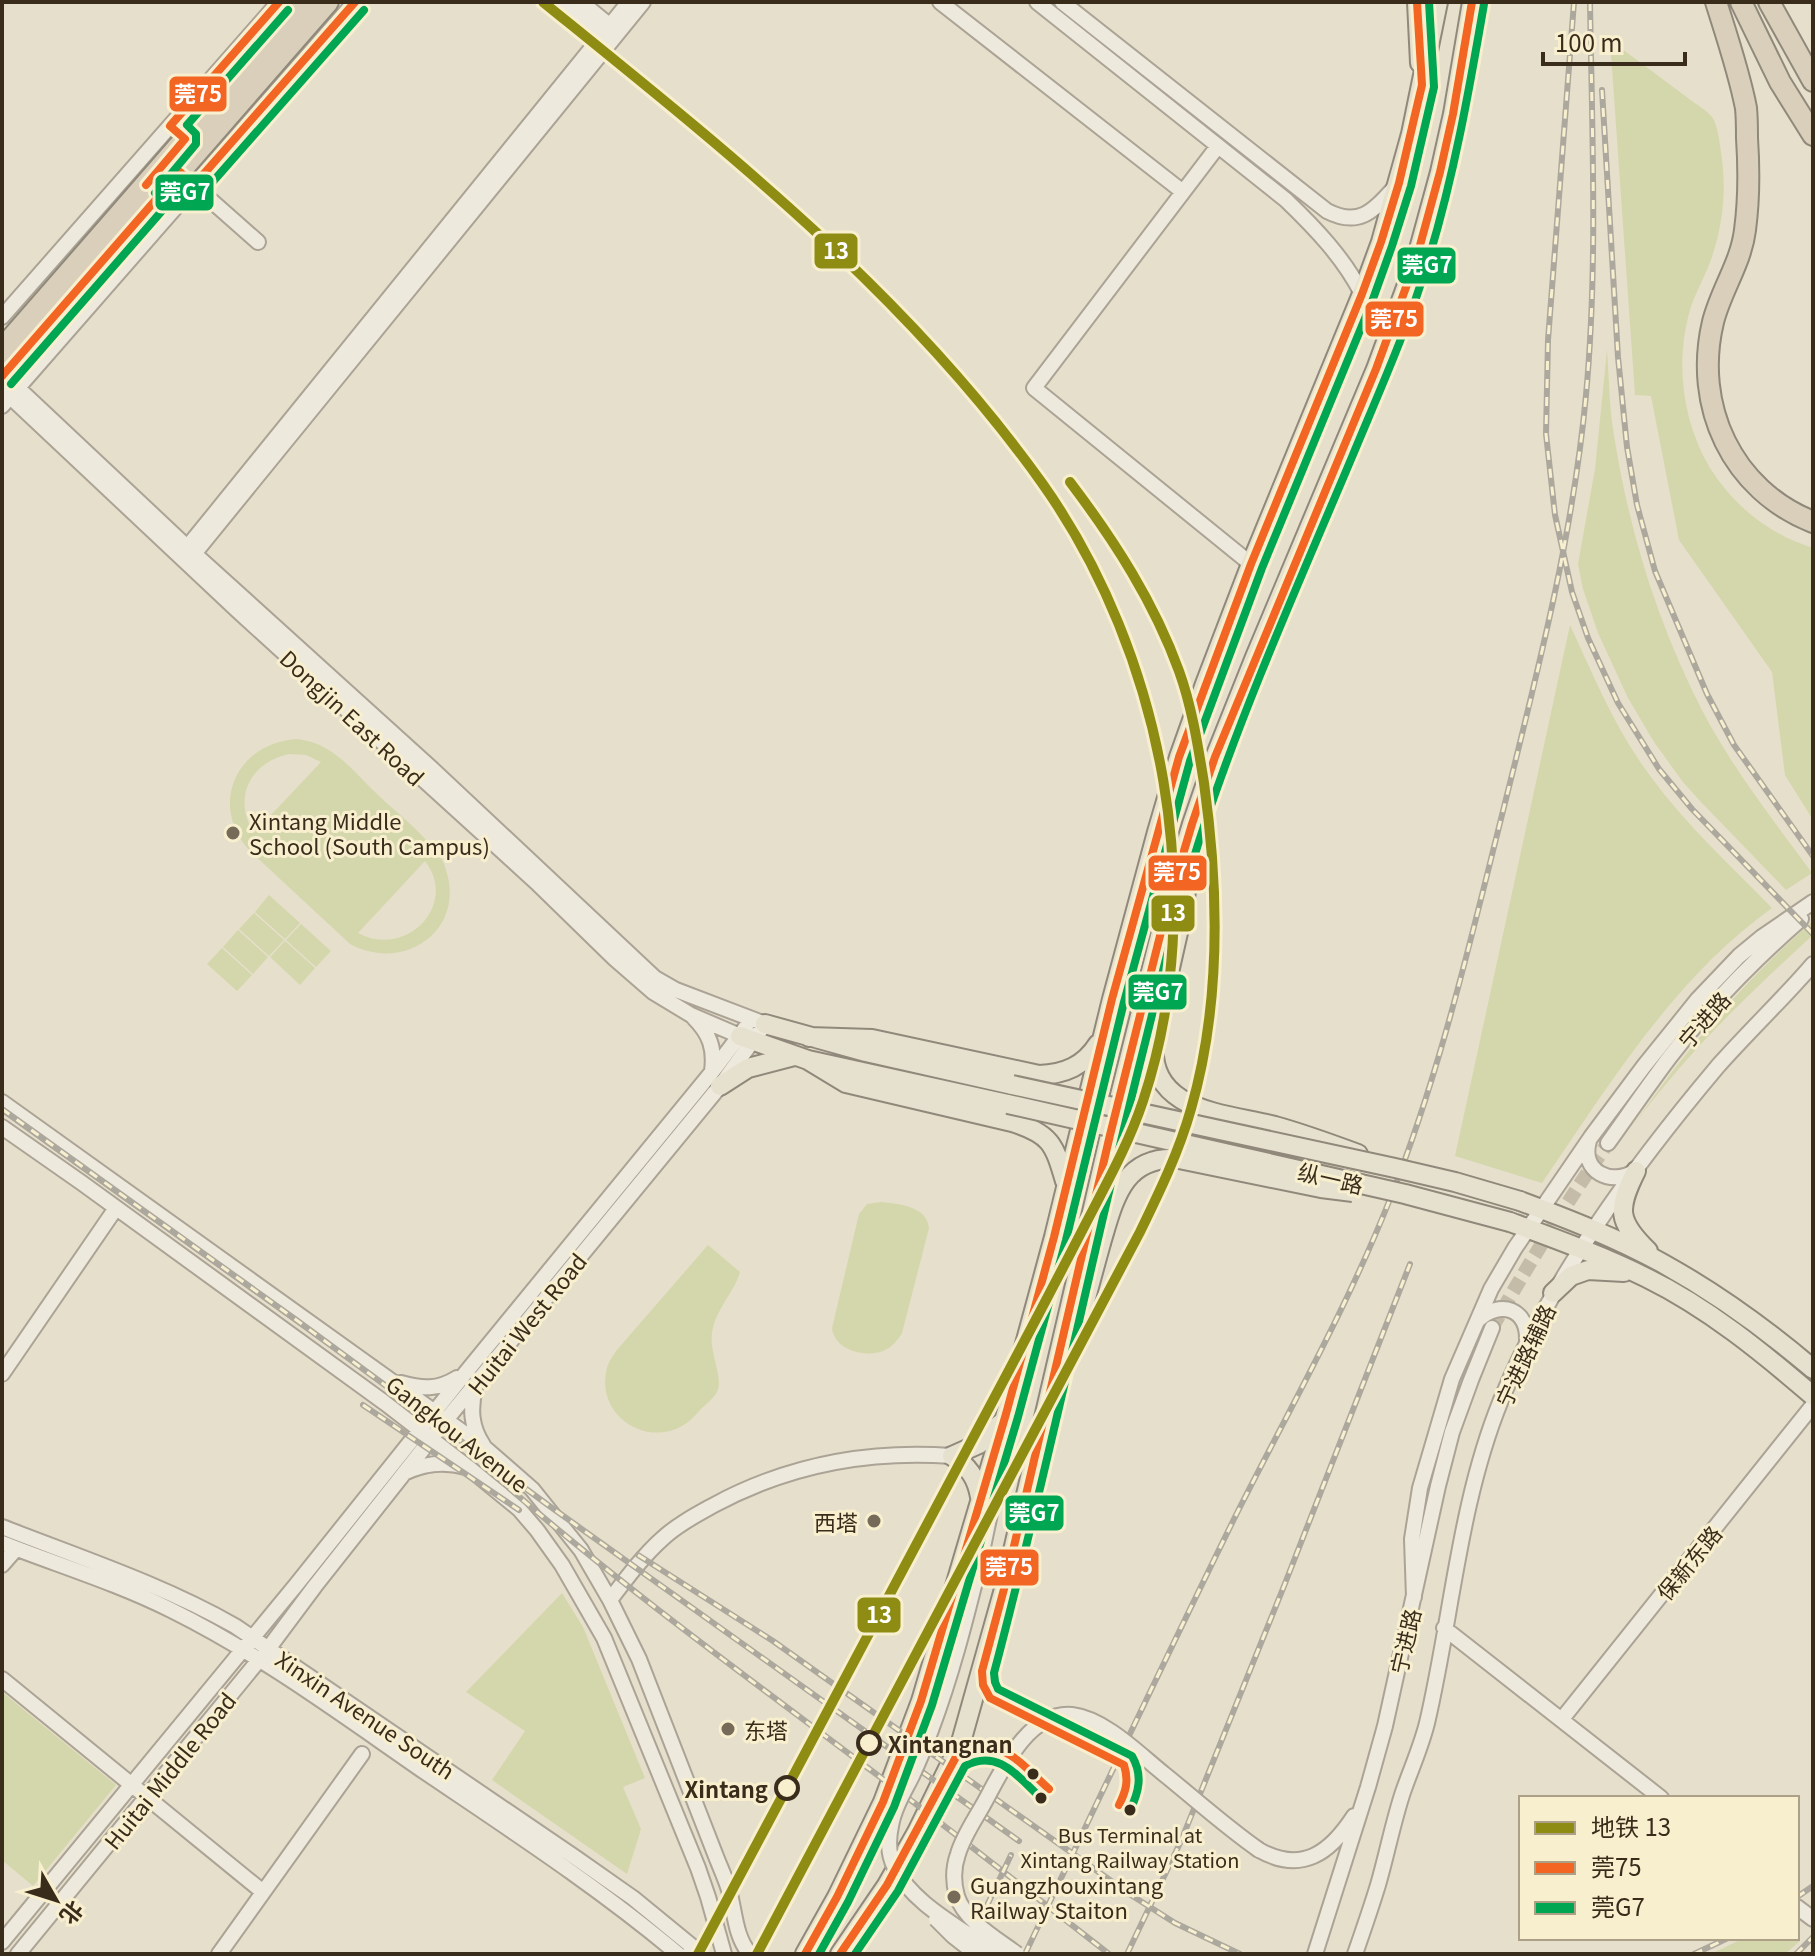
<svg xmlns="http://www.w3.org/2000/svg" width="1815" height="1956" viewBox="0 0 1815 1956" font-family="Georgia,'Noto Sans SC',serif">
  <rect width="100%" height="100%" fill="#e6dfcb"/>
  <path fill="#d4d7ac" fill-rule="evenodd" d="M1610 40C1636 59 1662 79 1688 98 1695 104 1707 110 1712 117 1717 123 1720 143 1721 152 1727 191 1723 228 1709 265 1703 280 1695 294 1690 310 1675 362 1682 421 1710 468 1734 506 1770 535 1813 548V820L1785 775 1772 672 1679 540 1651 396 1635 395Z
    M1607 350C1609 376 1609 403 1613 429 1628 528 1657 623 1703 712 1733 769 1774 821 1812 873L1786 890 1700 801 1683 782 1654 742 1628 698 1598 633 1583 589 1578 564 1595 469Z
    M1570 625C1594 677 1616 731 1651 777 1686 825 1731 866 1772 908 1674 978 1609 1085 1542 1183L1455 1156Z
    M298 739C308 741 318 743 327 749 346 760 361 779 377 794 396 812 418 829 434 849 440 855 444 862 446 870 466 931 403 973 350 944L249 850C208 804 237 742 298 739ZM289 754 306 755 321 762 254 833C232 799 250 762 289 754ZM425 861C459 905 406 959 358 933Z
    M269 895 300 923 285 939 255 912Z
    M254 913 284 940 269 956 239 929Z
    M1813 921V935C1746 996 1687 1053 1633 1126 1685 1050 1744 981 1813 921Z
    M301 924 331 951 316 967 286 940Z
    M238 930 268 957 253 974 223 947Z
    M285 941 315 968 300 985 270 957Z
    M222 948 252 975 237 991 207 964Z
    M881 1202C899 1204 927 1206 929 1228L902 1333C897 1341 892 1347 883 1351 865 1358 834 1350 832 1328L859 1214 867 1204Z
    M708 1245 740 1272C734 1293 715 1310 712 1333 709 1353 724 1378 717 1392 713 1399 706 1404 700 1410 695 1416 689 1422 682 1426 645 1447 598 1415 606 1373 607 1365 611 1358 616 1351Z
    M562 1593 583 1627 645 1778 623 1787 641 1829 627 1874 492 1780 525 1731 466 1692Z
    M2 1692 116 1785 33 1886 2 1860Z
    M1744 1938H1797L1800 1941 1785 1954H1711Z"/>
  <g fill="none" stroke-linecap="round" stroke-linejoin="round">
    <path stroke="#c4bba8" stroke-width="14" stroke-dasharray="14 7" stroke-linecap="butt" d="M1492 1328C1528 1265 1566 1203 1608 1143"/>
    <defs>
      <path id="minor" d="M562 2 608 40
        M581 2 615 30
        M940 2 1183 192
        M1037 2 1286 200C1315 228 1344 258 1362 294
        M1062 2 1327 211C1360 228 1374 210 1396 186
        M1218 146 1034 388 1251 564
        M189 181 258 242
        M2 317 279 2
        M3 374 187 547 431 768 655 978 676 990 765 1024 720 1086 446 1420 315 1586 268 1649 18 1954
        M2 389 239 612 536 882 615 959 653 992 691 1015 740 1036
        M2 406 355 2
        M181 555 629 2
        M189 560 643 2
        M694 1018C710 1034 715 1049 712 1071
        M2 1102 485 1448 532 1489 581 1550 610 1600 639 1659 717 1859C721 1869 726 1880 729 1890 735 1912 735 1937 750 1954
        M2 1127 82 1183 385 1403 469 1468 519 1509 537 1530 562 1565 604 1638 698 1868 708 1897 724 1954
        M1589 1141C1580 1171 1611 1187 1635 1171
        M1608 1143C1628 1115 1648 1086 1669 1058 1708 1007 1753 961 1801 919
        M1478 1320C1501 1299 1528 1309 1527 1341
        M2 1374 116 1208
        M401 1383C422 1389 438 1390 457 1378
        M475 1388C470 1409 471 1427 483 1445
        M404 1473C425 1463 444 1461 466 1467
        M2 1527C81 1558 161 1584 235 1626L576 1858 633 1898 694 1948 689 1954
        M2 1543C58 1565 117 1583 171 1610 260 1654 341 1714 422 1770 509 1829 597 1886 678 1954
        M2 1565 16 1549
        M979 1566 999 1471 1000 1450
        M1414 1597 1412 1539 1420 1488 1452 1379 1491 1289 1515 1248 1591 1137 1644 1066 1698 999 1739 956 1762 937 1813 902
        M610 1600C626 1579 642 1557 662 1539 677 1525 696 1515 714 1505 788 1465 869 1450 952 1456
        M1444 1628 1661 1798
        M2 1679 263 1892
        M1562 1719 1813 1405
        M1259 1850C1302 1874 1330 1853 1354 1816
        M1797 1907 1813 1919
        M2 1942 296 1585 467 1371 712 1072 746 1027
        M219 1954 362 1754
        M1315 1954 1368 1787 1385 1726 1438 1486 1452 1432 1471 1380 1492 1328
        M1355 1954C1363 1931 1371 1908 1378 1885 1387 1854 1393 1822 1403 1792 1411 1769 1421 1747 1427 1723 1452 1616 1459 1503 1501 1400 1552 1277 1633 1167 1718 1066 1749 1031 1783 999 1813 964"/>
      <path id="major" d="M1417 2 1420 63
        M1190 861 1184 906 1154 1039C1147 1112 1223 1113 1275 1126 1304 1134 1331 1144 1358 1154
        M765 1024 866 1052 1012 1085
        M740 1036 808 1060 1008 1104
        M809 1037 872 1039 1039 1075C1065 1074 1084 1066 1098 1044
        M808 1060 846 1083 1012 1122C1051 1134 1054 1144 1065 1181
        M720 1086 748 1068 794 1056
        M1636 1171C1617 1209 1617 1221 1648 1251
        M1520 1201C1568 1219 1617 1238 1662 1263 1716 1293 1766 1329 1813 1369
        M1510 1222C1556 1239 1603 1256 1647 1278 1708 1308 1762 1352 1813 1396
        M1553 1293 1571 1276 1588 1270 1624 1272
        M1072 1339 1084 1305 1101 1243
        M952 1456 979 1444 1000 1424
        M952 1456C969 1466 977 1479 980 1497
        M805 1954 837 1897 883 1802 921 1701 1006 1414 1054 1237 1112 999 1157 832 1179 757 1205 684 1251 564 1362 294 1381 242 1411 134 1438 2
        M840 1954 887 1885 917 1832 961 1742 1004 1589 1110 1135 1167 908 1192 824 1215 757 1255 657 1376 369 1416 260 1440 172 1453 114 1472 2"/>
      <path id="highway" d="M1716 2C1727 37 1739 72 1746 108 1747 118 1747 128 1747 138 1749 168 1749 200 1745 230 1741 263 1721 290 1713 322 1693 406 1732 490 1813 522
        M1741 2 1780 82 1813 135
        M1769 2 1813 81
        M2 349 304 2
        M2 376 328 2"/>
    </defs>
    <use href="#minor" stroke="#aba395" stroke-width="18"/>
    <use href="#major" stroke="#90897b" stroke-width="22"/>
    <use href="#highway" stroke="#90897b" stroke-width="24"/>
    <use href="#minor" stroke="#eee9dd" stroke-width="14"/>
    <use href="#major" stroke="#e6e0ce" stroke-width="18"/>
    <use href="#highway" stroke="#d9cfbb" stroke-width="20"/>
    <defs>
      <path id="rail" d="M1574 2 1548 340 1546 434 1555 515 1572 592 1588 638 1618 703 1659 769 1692 809 1813 934
        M1602 90 1618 357 1627 447 1637 505 1655 571 1707 694 1734 745 1813 856
        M2 1109 295 1319 548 1505 1019 1841
        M363 1405 519 1510
        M509 1488C623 1587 747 1677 868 1768 950 1829 1029 1892 1109 1954
        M638 1555 773 1641 1131 1895 1175 1923 1240 1954
        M1797 1897 1813 1886
        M964 1954 1011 1855
        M1025 1954C1095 1807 1164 1661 1236 1515 1289 1410 1347 1308 1390 1199 1440 1073 1470 942 1503 811 1537 674 1573 536 1586 395 1598 265 1592 133 1590 2
        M1127 1954 1181 1841 1284 1586 1410 1264
        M1694 1954 1728 1938
        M1796 1954 1813 1937"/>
    </defs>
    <use href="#rail" stroke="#aca89d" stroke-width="6"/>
    <use href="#rail" stroke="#f8efcf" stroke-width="3" stroke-dasharray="9" stroke-linecap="butt"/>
    <defs>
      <path id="minor-bridge" d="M979 1566C965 1622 951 1677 931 1730 925 1746 919 1761 912 1776 904 1792 894 1808 891 1826 888 1840 888 1855 895 1868 913 1905 964 1929 996 1954
        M936 1919 953 1936 976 1954
        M1017 1954C997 1939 964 1920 957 1896 953 1882 953 1868 958 1854 963 1837 974 1821 983 1805 1001 1773 1027 1711 1072 1715 1105 1719 1139 1754 1164 1774 1195 1799 1226 1827 1259 1850"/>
      <path id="major-bridge" d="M1012 1085 1395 1168 1455 1182 1520 1201
        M1008 1104 1405 1194 1510 1222
        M1101 1243C1114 1200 1123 1155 1179 1159L1321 1188 1353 1192"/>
    </defs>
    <use href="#minor-bridge" stroke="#aba395" stroke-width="18" stroke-linecap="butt"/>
    <use href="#major-bridge" stroke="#90897b" stroke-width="22" stroke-linecap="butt"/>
    <use href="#minor-bridge" stroke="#eee9dd" stroke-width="14"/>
    <use href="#major-bridge" stroke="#e6e0ce" stroke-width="18"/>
    <defs>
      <path id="bus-1" d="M146 185 185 139 170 126 279 2
        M2 376 180 172 194 185 355 2
        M1119 1805C1126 1791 1129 1781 1124 1765L990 1698 983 1685 982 1671 1004 1589 1110 1135 1167 908 1192 824 1215 757 1376 369 1416 260 1440 172 1453 114 1472 2
        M805 1954 837 1897 883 1802 921 1701 1006 1414 1054 1237 1112 999 1179 757 1251 564 1362 294 1381 242 1399 183 1422 85 1417 2
        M840 1954 887 1885 956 1757C1000 1733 1018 1761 1049 1789"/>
      <path id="bus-2" d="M155 193 196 144V134L187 125 288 10
        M11 384 181 189C188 196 193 200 202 194L364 10
        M1130 1810C1139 1792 1143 1775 1132 1756L998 1689 995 1682 994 1673C1048 1470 1090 1263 1141 1059 1161 980 1179 900 1205 823 1247 698 1301 578 1352 457 1379 392 1408 328 1428 261 1454 176 1469 91 1484 4
        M819 1954 848 1902 894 1807 932 1705 1018 1417 1066 1240 1124 1002 1190 761 1262 568 1373 299 1392 246 1411 186 1434 87 1429 2
        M855 1954 898 1891 965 1766C998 1748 1018 1777 1041 1798"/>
    </defs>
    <use href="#bus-1" stroke="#f8efcf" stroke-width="14"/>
    <use href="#bus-2" stroke="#f8efcf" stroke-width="14"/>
    <use href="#bus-1" stroke="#f26522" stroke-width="8"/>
    <use href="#bus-2" stroke="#00a651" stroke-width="8"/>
    <defs>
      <path id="metro-1" d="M543 2C723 148 906 292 1042 483 1164 655 1210 900 1143 1101 1128 1146 1105 1186 1084 1227 1045 1303 1005 1378 965 1453 877 1620 787 1787 698 1954
        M757 1954 1140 1232C1159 1193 1179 1152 1191 1109 1221 1005 1219 890 1204 783 1198 746 1192 707 1179 671 1154 602 1114 540 1070 482"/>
    </defs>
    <use href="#metro-1" stroke="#f8efcf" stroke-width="16"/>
    <use href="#metro-1" stroke="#8e8c13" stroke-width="10"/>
  </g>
  <g fill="#766b59" stroke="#f8efcf" stroke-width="3">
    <circle cx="233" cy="833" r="8"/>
    <circle cx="874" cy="1521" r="8"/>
    <circle cx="728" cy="1729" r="8"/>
    <circle cx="954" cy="1897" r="8"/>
  </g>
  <g fill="#f8efcf" stroke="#3a2c1b" stroke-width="4">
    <circle cx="869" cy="1743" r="11"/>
    <circle cx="787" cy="1788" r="11"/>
  </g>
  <g fill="#3a2c1b" stroke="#f8efcf" stroke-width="3">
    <circle cx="1033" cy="1774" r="7"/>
    <circle cx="1041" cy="1798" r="7"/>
    <circle cx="1130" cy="1810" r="7"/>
  </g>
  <g text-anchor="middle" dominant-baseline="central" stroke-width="6" stroke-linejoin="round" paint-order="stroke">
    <g font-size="20" fill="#3a2c1b" stroke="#f8efcf">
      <text x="1130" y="1834">Bus Terminal at<tspan x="1130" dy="25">Xintang Railway Station</tspan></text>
    </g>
    <g font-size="22" fill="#3a2c1b" stroke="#f8efcf">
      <text transform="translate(353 717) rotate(43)">Dongjin East Road</text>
      <text transform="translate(1703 1019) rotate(-49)">宁进路</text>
      <text transform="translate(1331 1177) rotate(13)">纵一路</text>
      <text transform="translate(526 1323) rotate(-51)">Huitai West Road</text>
      <text transform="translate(1524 1355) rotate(-65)">宁进路辅路</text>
      <text transform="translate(458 1433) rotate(38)">Gangkou Avenue</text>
      <text transform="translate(1688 1562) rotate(-51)">保新东路</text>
      <text transform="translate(1404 1641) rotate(-77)">宁进路</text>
      <text transform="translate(366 1714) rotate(34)">Xinxin Avenue South</text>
      <text transform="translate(169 1770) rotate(-51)">Huitai Middle Road</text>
    </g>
    <g font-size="22" fill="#3a2c1b" stroke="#f8efcf" text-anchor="start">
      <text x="249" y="820">Xintang Middle<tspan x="249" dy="25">School (South Campus)</tspan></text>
      <text x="858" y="1521" text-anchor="end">西塔</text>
      <text x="744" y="1729">东塔</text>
      <text x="970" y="1884">Guangzhouxintang<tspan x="970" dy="25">Railway Staiton</tspan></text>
    </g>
    <g font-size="22" font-weight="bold" fill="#3a2c1b" stroke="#f8efcf" text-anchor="start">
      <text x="888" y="1743">Xintangnan</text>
      <text x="768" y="1788" text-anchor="end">Xintang</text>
    </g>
  </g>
  <g stroke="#f8efcf" stroke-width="3">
    <rect x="168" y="75" width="60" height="38" rx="8" fill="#f26522"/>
    <rect x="154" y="173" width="61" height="39" rx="8" fill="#00a651"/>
    <rect x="813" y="232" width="46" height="38" rx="8" fill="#8e8c13"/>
    <rect x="1396" y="246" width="61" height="39" rx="8" fill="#00a651"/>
    <rect x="1364" y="300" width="61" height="38" rx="8" fill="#f26522"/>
    <rect x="1147" y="854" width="61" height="38" rx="8" fill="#f26522"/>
    <rect x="1150" y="894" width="46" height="39" rx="8" fill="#8e8c13"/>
    <rect x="1127" y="973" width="61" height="38" rx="8" fill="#00a651"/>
    <rect x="1004" y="1494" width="61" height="38" rx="8" fill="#00a651"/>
    <rect x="979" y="1548" width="61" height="39" rx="8" fill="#f26522"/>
    <rect x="856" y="1596" width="46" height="38" rx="8" fill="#8e8c13"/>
  </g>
  <g font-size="22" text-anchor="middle" font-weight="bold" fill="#fff">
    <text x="198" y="102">莞75</text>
    <text x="185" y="200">莞G7</text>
    <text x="836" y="259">13</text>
    <text x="1427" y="273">莞G7</text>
    <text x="1394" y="327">莞75</text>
    <text x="1177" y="880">莞75</text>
    <text x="1173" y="921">13</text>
    <text x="1158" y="1000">莞G7</text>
    <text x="1034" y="1521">莞G7</text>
    <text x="1009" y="1575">莞75</text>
    <text x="879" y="1623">13</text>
  </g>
  <rect width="1815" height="1956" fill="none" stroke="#3a2c1b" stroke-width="8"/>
  <rect x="1519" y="1796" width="280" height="144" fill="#f8efcf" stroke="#aca187" stroke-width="2"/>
  <rect x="1535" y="1822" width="40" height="12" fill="#8e8c13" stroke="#aca187" stroke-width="2"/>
  <text x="1591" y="1836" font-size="24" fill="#3a2c1b">地铁 13</text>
  <rect x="1535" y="1862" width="40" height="12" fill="#f26522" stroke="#aca187" stroke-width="2"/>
  <text x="1591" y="1876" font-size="24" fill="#3a2c1b">莞75</text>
  <rect x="1535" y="1902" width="40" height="12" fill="#00a651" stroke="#aca187" stroke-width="2"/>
  <text x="1591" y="1916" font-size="24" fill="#3a2c1b">莞G7</text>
  <g transform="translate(56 1900) rotate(129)" stroke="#f8efcf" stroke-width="6" paint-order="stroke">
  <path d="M0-6L14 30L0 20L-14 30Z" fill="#3a2c1b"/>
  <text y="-12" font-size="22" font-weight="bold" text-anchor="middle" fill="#3a2c1b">北</text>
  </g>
  <path d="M1543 52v12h142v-12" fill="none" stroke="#3a2c1b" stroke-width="4"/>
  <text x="1555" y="52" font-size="24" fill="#3a2c1b" stroke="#f8efcf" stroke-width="6" paint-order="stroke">100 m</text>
</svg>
